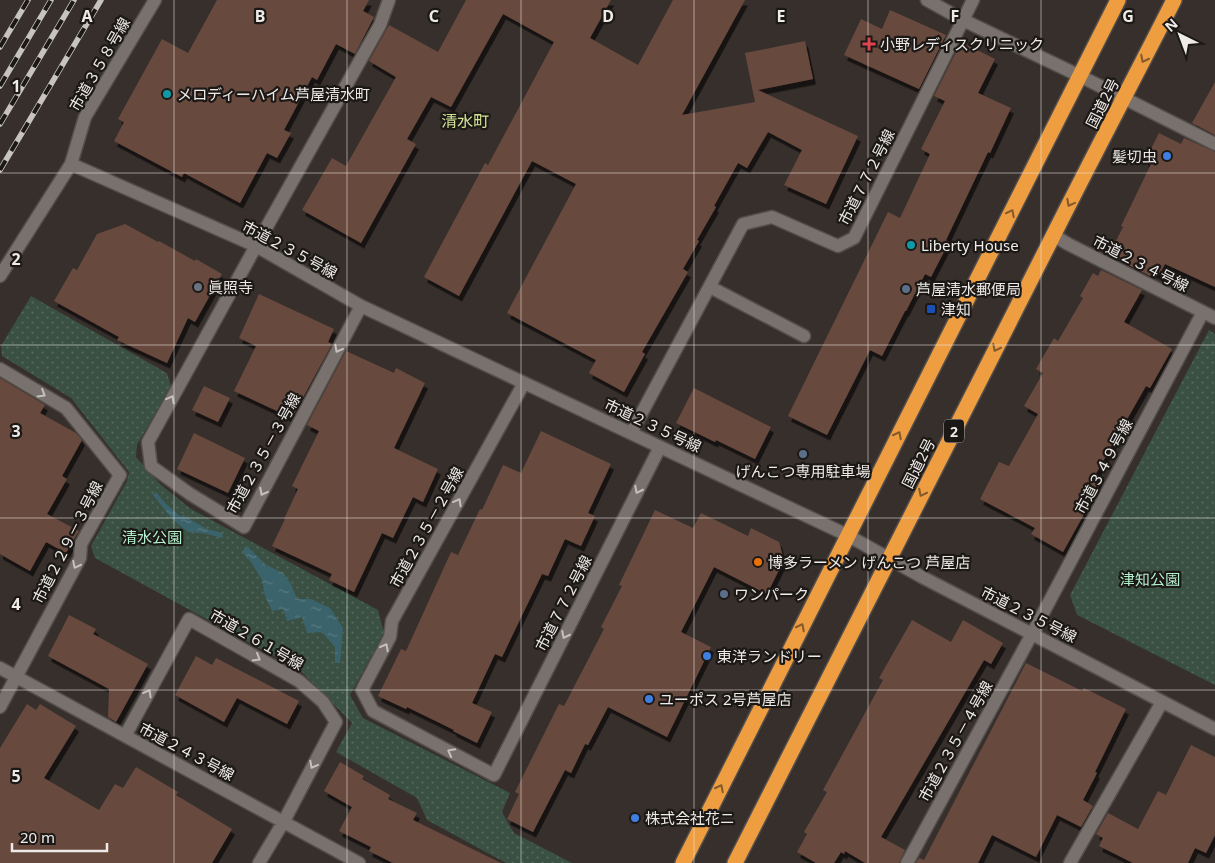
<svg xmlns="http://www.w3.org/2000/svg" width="1215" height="863" viewBox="0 0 1215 863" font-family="'Noto Sans','Noto Sans JP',sans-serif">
  <defs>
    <pattern id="park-dots" width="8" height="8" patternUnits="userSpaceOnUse" patternTransform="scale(1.25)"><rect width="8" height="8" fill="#395043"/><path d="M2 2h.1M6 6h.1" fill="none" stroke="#56695e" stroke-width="1.8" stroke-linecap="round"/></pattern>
    <pattern id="water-ripples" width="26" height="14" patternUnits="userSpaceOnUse" patternTransform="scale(1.25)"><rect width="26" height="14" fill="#3b636c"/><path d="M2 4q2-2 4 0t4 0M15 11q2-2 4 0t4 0" fill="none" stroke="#587a81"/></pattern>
    <filter id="shadow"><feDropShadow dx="3" dy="5.5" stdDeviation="0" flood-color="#0009"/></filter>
  </defs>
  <rect width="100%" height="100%" fill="#362f2c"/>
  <path fill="url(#park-dots)" d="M31 296 167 373 171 386 137 445 136 457 160 484 191 509 378 610 384 633 350 695 363 718 510 793 502 812 514 833 572 863H506L427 820 417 798 336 752 352 723 301 671 95 558 91 546 127 481 129 472 71 398 2 356 1 346Z
    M1209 330 1215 334V685L1077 615 1070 595Z"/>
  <path fill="url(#water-ripples)" d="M156 492 166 504 181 517 183 515 207 529 222 533 223 538 203 533 188 532 173 520 153 495Z
    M246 546 253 552 266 565 283 573 291 584 297 599H311L330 608 343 628 340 663H335V647L322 632 307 633 302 617 287 621 283 609 272 611 265 596 262 580 251 562 242 552Z"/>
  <path fill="#68493d" filter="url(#shadow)" d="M217 0H369L363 11 374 17 355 54 336 44 317 80 312 77 284 130 291 133 277 158 267 153 240 203 184 173 182 177 114 141 124 122 118 119 162 39 188 53Z
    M466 0H611L590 38 638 65 673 0H745L682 115 755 102 745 53 805 41 813 79 758 90 858 136 826 204 784 185 802 150 768 132 747 168 738 163 714 206 716 207 697 240 699 241 683 269 688 272 642 352 645 354 624 392 589 373 596 360 507 313 576 184 532 161 459 296 424 277 485 163 488 165 554 42 503 14 451 107 431 97 407 139 416 144 361 243 302 210 332 158 346 166 396 77 369 61 389 25 438 52Z
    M890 10 946 35 919 89 844 55 861 19 882 29Z
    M961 42 995 59 978 93 1011 108 990 153 988 152 946 240 949 242 931 277 925 274 906 311H905L882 356 870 350 827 435 788 416 888 212 900 218 930 154 921 149 945 101 934 96Z
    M1215 82V135L1192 123Z
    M1159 133 1181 144 1184 138 1215 152V287L1165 264 1159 275 1153 272 1150 276 1109 255 1123 227 1121 226 1151 164 1145 161Z
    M125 224 158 242 159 241 195 261 196 259 222 274 195 322 188 318 167 363 117 340 119 337 54 301 73 268 77 270 97 234Z
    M1101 270 1142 290 1124 322 1172 349 1150 388 1146 386 1094 477 1102 482 1063 552 1031 534 1035 528 980 499 999 462 1009 466 1038 414 1024 406 1043 373 1036 369 1054 338 1058 341 1083 298 1080 296 1093 273 1098 276Z
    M259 294 334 329 328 342 332 344 292 418 234 391 256 346 239 338Z
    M346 351 394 373 396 368 425 383 394 448 438 469 423 502 413 497 393 538 382 533 354 592 329 580 332 574 272 546 285 519H284L298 489 292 486 319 431 307 425Z
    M0 378 45 405 40 413 76 433 82 440 62 476 67 479 47 514 79 531 66 553 46 542 30 571 0 554Z
    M204 386 230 398 218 422 192 410Z
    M694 388 771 427 755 459 716 440 715 442 676 423Z
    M541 431 611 464 588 513 595 516 581 546 565 539 548 576 542 574 502 657 495 654 472 703 492 712 477 743 453 731 454 730 407 707 406 709 378 696 401 649 406 651 451 552 458 555 480 509 482 510 503 465 521 473Z
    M194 433 245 458 228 493 177 469Z
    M655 510 693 528 701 513 748 536 751 528 779 542 784 560 767 594 714 567 681 632 711 647 667 737 608 707 588 745 585 744 571 773 565 770 533 832 507 819 519 794 515 792 559 704 564 706 604 629 601 627 622 586 619 585Z
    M69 615 96 629 93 634 148 664 116 722 108 717 109 689 48 656Z
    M912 620 951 642 963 620 1003 643 991 664 984 660 881 837 905 850 899 863H865L845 851 844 854 841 852 834 863H816L797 852 807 834 804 832 827 792 823 790 883 680 879 678Z
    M196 656 212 665 216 658 299 701 287 724 237 698 224 722 175 695Z
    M1026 663 1082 691 1084 688 1126 709 1095 772 1097 773 1083 800 1093 806 1081 827 1057 815 1036 857 992 835 978 863H916L919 858 924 860Z
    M27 704 36 710 40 704 76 726 44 778 99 810 115 784 123 788 136 767 178 792 176 795 232 829 212 863H0V748Z
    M1191 745 1215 757V835L1206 853 1195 848 1188 863H1133L1099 846 1103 838 1096 834 1108 813 1138 829 1158 791 1166 795Z
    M340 762 364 776 362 779 390 795 388 799 417 813 413 820 501 863H393L369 851 371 847 339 831 352 807 324 791Z"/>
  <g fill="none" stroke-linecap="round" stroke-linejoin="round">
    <defs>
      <path id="minor" d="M927 0 963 20 1080 76 1215 144
        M71 164 256 246 361 306 847 535 922 577 1215 729
        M1053 235 1068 244 1215 318
        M0 276 71 164 85 117 155 0
        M710 287 804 336
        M361 306 244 527 190 494 151 466 148 442 256 246 380 25 389 0
        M0 369 66 408 120 475 81 544 80 558 0 707
        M524 383 392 621 390 637 362 690 373 711 494 775 660 447
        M631 433 743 224 772 217 838 246 854 238 973 0
        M0 668 359 863
        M125 736 189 619 299 681 323 702 336 722 284 821 259 863
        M907 863 1032 634 1203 312
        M1070 863 1162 702"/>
      <path id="highway" d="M683 863 1118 0
        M735 863C841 655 945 446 1052 238 1092 158 1134 79 1174 0"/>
    </defs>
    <use href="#minor" stroke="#534e4b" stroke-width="15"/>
    <use href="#highway" stroke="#534e4b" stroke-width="18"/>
    <use href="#minor" stroke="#79716d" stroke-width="12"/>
    <use href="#highway" stroke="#ee9d40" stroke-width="15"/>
    <defs>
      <path id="rail" d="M0 47 28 0
        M0 86 51 0
        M0 124 74 0
        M0 170 101 0"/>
    </defs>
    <use href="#rail" stroke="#c7c3c0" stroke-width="5.5"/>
    <use href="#rail" stroke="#1b1816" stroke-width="4" stroke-dasharray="11" stroke-linecap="butt"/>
  </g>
  <defs><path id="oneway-chevron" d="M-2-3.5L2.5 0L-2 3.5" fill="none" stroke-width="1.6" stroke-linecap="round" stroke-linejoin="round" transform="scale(1.25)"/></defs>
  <g stroke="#845a2b">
    <use href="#oneway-chevron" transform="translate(1144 59) rotate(117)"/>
    <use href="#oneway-chevron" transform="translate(1070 203) rotate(118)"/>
    <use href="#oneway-chevron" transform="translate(1011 213) rotate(-63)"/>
    <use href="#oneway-chevron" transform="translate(996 348) rotate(117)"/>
    <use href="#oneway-chevron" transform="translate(898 435) rotate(-63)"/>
    <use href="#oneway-chevron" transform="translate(922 493) rotate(117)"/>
    <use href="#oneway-chevron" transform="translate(801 627) rotate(-63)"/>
    <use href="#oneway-chevron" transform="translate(720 788) rotate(-63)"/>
  </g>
  <g stroke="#c5c0bc">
    <use href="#oneway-chevron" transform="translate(338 349) rotate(118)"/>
    <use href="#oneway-chevron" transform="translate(42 394) rotate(31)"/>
    <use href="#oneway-chevron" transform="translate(171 399) rotate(-61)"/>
    <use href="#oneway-chevron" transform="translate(638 490) rotate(117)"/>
    <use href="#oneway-chevron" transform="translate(263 492) rotate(118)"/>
    <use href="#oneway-chevron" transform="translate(458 502) rotate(-61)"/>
    <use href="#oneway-chevron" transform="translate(76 565) rotate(117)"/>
    <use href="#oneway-chevron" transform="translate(565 635) rotate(117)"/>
    <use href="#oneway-chevron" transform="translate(385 647) rotate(-62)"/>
    <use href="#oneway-chevron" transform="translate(257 658) rotate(30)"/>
    <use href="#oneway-chevron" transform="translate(148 693) rotate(-61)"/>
    <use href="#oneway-chevron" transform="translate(451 752) rotate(-153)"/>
    <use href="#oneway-chevron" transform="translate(313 765) rotate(118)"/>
  </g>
  <path fill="none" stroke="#eeeae7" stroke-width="1" stroke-opacity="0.55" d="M174 0V863M347 0V863M521 0V863M694 0V863M868 0V863M1041 0V863M0 173H1215M0 345H1215M0 518H1215M0 690H1215"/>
  <path fill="#e0444e" stroke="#1b1816" stroke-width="2" d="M866.5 36.5h5v5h5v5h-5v5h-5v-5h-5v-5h5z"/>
  <g fill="#0f9aa8" stroke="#1b1816" stroke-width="2">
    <circle cx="167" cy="94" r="5"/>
    <circle cx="911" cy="245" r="5"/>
  </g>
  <g fill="#3f7fe0" stroke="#1b1816" stroke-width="2">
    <circle cx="1167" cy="156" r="5"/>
    <circle cx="707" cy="656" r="5"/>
    <circle cx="649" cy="699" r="5"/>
    <circle cx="635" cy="818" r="5"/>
  </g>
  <circle fill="#6b7280" stroke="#1b1816" stroke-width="2" cx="198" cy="287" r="5"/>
  <g fill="#5c6f8a" stroke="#1b1816" stroke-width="2">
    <circle cx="906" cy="289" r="5"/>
    <circle cx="803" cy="454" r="5"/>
    <circle cx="724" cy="594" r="5"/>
  </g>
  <rect fill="#1a4fb4" stroke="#1b1816" stroke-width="2" x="926" y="304" width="10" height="10" rx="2.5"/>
  <circle fill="#e8710a" stroke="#1b1816" stroke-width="2" cx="758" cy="562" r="5"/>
  <g text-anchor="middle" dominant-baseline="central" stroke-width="4.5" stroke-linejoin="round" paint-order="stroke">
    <rect fill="#1b1816" stroke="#afaba8" stroke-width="1" x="944" y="419.5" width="20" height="23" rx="4"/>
    <g font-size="14" font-weight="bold" fill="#eeeae7">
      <text x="954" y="431">2</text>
    </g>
    <g font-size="15" fill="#eeeae7" stroke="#1b1816" text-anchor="start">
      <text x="880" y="44">小野レディスクリニック</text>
      <text x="177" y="94">メロディーハイム芦屋清水町</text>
      <text x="1157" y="156" text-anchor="end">髪切虫</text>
      <text x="921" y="245">Liberty House</text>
      <text x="208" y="287">眞照寺</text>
      <text x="916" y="289">芦屋清水郵便局</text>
      <text x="941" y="309">津知</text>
      <text x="803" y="471" text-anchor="middle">げんこつ専用駐車場</text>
      <text x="768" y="562">博多ラーメン げんこつ 芦屋店</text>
      <text x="734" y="594">ワンパーク</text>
      <text x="717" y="656">東洋ランドリー</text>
      <text x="659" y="699">ユーポス 2号芦屋店</text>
      <text x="645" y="818">株式会社花ニ</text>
    </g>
    <g font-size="15" fill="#eeeae7" stroke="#1b1816">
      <text transform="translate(99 64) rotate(-60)">市道３５８号線</text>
      <text transform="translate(1102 103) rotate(-63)">国道2号</text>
      <text transform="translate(866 177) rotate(-63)">市道７７２号線</text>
      <text transform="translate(290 249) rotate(28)">市道２３５号線</text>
      <text transform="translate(1141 263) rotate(27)">市道２３４号線</text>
      <text transform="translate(653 425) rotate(25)">市道２３５号線</text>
      <text transform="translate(263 453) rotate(-61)">市道２３５－３号線</text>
      <text transform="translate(918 463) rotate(-63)">国道2号</text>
      <text transform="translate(1103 466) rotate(-62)">市道３４９号線</text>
      <text transform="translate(426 527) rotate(-61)">市道２３５－２号線</text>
      <text transform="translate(67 542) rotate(-63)">市道２２９－３号線</text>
      <text transform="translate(563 603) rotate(-63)">市道７７２号線</text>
      <text transform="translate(1029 614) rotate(27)">市道２３５号線</text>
      <text transform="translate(257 639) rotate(30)">市道２６１号線</text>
      <text transform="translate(955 741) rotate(-61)">市道２３５－４号線</text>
      <text transform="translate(187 751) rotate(28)">市道２４３号線</text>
    </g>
    <g font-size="15" fill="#b3f0ce" stroke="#1b1816">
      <text x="152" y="537">清水公園</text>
      <text x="1150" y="579">津知公園</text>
    </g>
    <g font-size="16" fill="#d2e194" stroke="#1b1816">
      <text x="465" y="121">清水町</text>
    </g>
  </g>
  <g font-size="16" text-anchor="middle" font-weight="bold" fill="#eeeae7" stroke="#1b1816" stroke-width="4.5" stroke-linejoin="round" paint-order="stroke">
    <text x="87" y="22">A</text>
    <text x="260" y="22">B</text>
    <text x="434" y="22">C</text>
    <text x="608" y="22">D</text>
    <text x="781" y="22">E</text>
    <text x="955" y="22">F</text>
    <text x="1128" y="22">G</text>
    <text x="16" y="92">1</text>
    <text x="16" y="265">2</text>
    <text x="16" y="437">3</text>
    <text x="16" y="610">4</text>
    <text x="16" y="782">5</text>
  </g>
  <g transform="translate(1180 35) rotate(318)" stroke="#1b1816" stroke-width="4" paint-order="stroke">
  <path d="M0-4L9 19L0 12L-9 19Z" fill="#eeeae7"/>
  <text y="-8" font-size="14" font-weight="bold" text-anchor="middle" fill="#eeeae7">N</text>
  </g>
  <path d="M12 843v8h95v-8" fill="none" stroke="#eeeae7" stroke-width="2.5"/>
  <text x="20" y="843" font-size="15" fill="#eeeae7" stroke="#1b1816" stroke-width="4" paint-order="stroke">20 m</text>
</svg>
